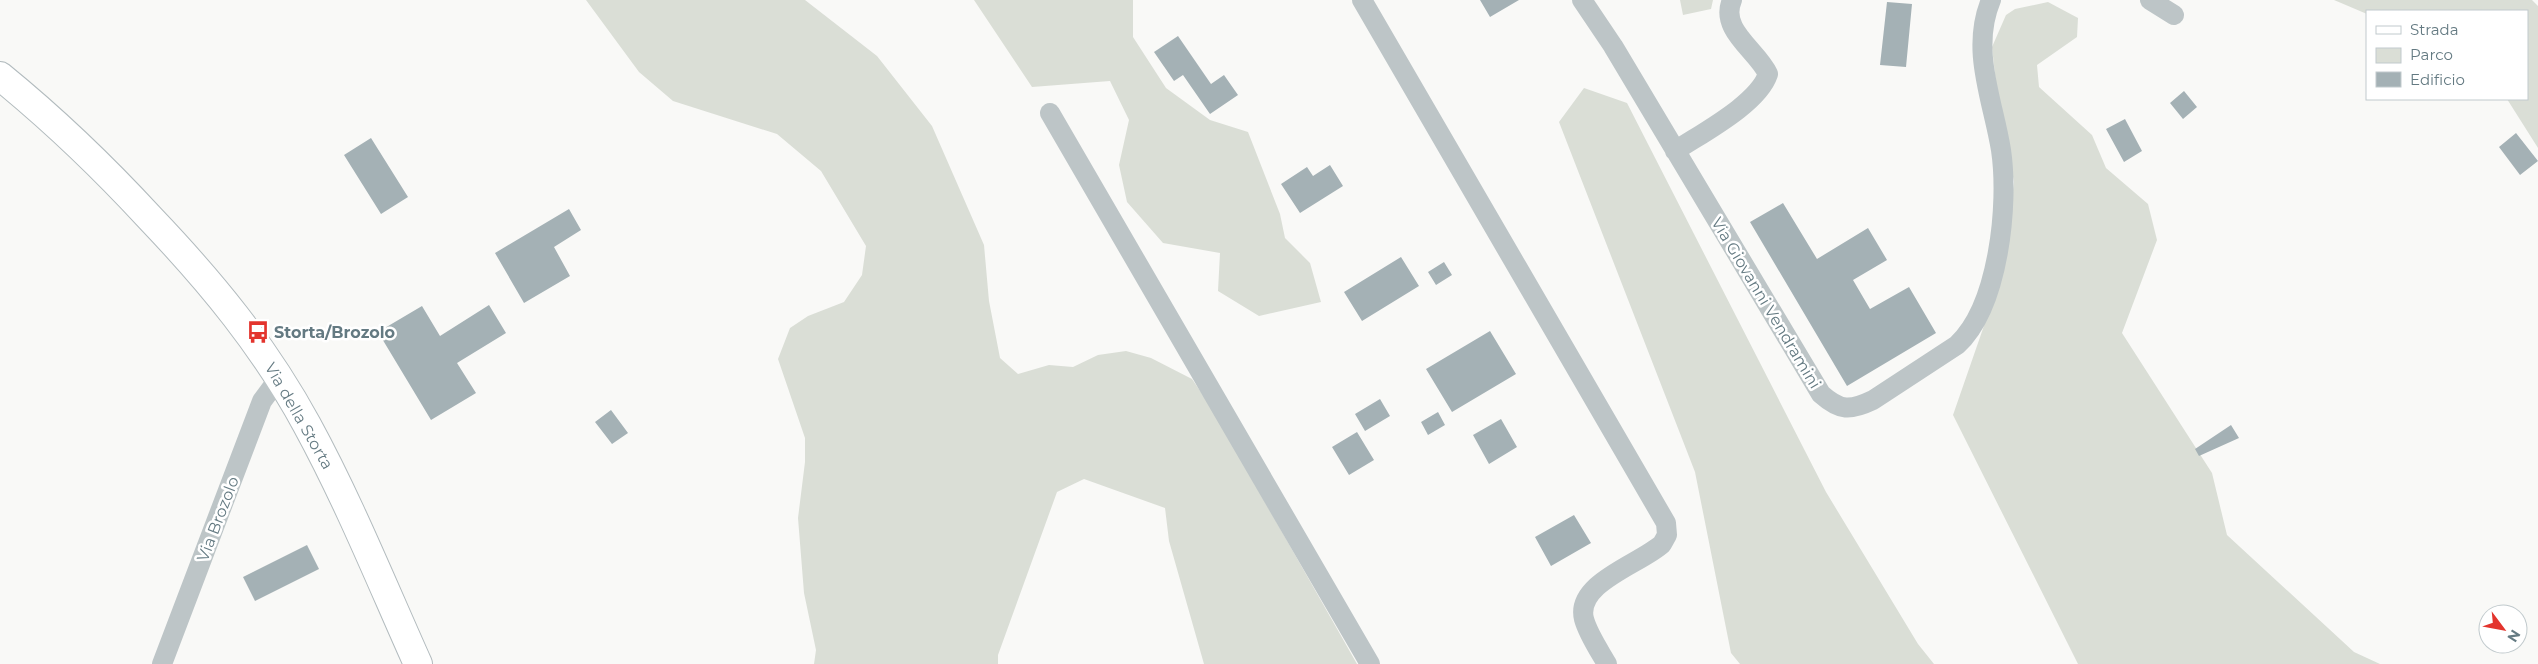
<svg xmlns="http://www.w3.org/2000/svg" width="2538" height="664" viewBox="0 0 2538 664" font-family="Montserrat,sans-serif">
  <rect width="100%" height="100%" fill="#f9f9f7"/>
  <path fill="#daded6" d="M586 0H805L877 56 932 126 984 245 989 301 1000 358 1018 374 1049 365 1073 367 1098 355 1126 351 1151 358 1192 379 1211 407 1357 664H1204L1169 541 1165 508 1084 479 1057 492 998 655V664H814L816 650 804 593 798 518 805 462V438L778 359 790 328 808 316 844 302 862 275 866 246 821 171 777 134 673 101 639 72Z
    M974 0H1133V37L1166 88 1210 120 1248 132 1280 214 1285 238 1310 263 1321 302 1259 316 1218 291 1220 253 1163 243 1127 202 1119 165 1129 120 1110 81 1032 87Z
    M1680 0H1713L1711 9 1683 15Z
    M2334 0H2532L2538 6V148L2507 99H2527V11H2367V14Z
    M2048 2 2078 18 2077 37 2037 65 2039 87 2092 135 2106 168 2148 204 2157 240 2122 333 2212 473 2227 535 2354 652 2380 664H2078L1953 415 2003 271 2014 182 1996 84 1992 47 2006 15 2015 9Z
    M1584 88 1627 103 1826 492 1918 644 1934 664H1740L1731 653 1695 472 1559 122Z"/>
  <path fill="#a4b1b5" d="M1480 0H1519L1490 17Z
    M1887 2 1912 4 1906 67 1880 65Z
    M1178 36 1211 84 1224 75 1238 95 1210 114 1183 75 1174 81 1154 52Z
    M2184 91 2197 107 2183 119 2170 103Z
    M2125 119 2142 151 2124 162 2106 129Z
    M2516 133 2538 161 2520 175 2499 147Z
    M371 138 408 197 381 214 344 155Z
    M1330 165 1343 186 1300 213 1281 184 1307 167 1313 176Z
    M1783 203 1817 259 1868 228 1887 260 1853 280 1870 309 1909 287 1936 333 1847 386 1750 222Z
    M569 209 581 230 554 247 570 276 524 303 495 253Z
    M1401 257 1419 286 1362 321 1344 292Z
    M1444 262 1452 275 1436 285 1428 272Z
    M489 305 506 333 457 363 476 393 431 420 378 332 422 306 440 336Z
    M1490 331 1516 374 1452 412 1426 369Z
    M1380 399 1390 416 1365 431 1355 414Z
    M611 410 628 433 612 444 595 422Z
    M1438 412 1445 425 1428 435 1421 422Z
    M1501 419 1517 447 1489 464 1473 435Z
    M2231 425 2239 438 2199 456 2195 449Z
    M1357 432 1374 460 1349 475 1332 447Z
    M1574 515 1591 543 1551 566 1535 537Z
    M307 545 319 569 255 601 243 577Z"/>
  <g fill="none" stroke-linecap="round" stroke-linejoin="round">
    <defs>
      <path id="secondary" d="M0 76C54 120 103 167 150 218 211 282 264 346 307 425 349 502 382 584 418 664"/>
    </defs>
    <use href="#secondary" stroke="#b2bbbe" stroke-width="30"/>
    <path stroke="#bdc5c7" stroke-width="20" d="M1362 0 1666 523 1667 535 1662 544C1640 564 1575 583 1584 619 1588 634 1599 650 1607 664
      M1582 0 1613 46 1821 394C1840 411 1850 411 1873 400L1957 345C1999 306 2009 204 2001 150 1993 100 1970 50 1991 0
      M2150 0 2174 15
      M1050 113 1370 664
      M1675 151C1702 133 1758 104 1768 74 1757 50 1719 30 1732 0
      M162 664 262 401 279 378"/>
    <use href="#secondary" stroke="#fff" stroke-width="28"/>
  </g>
  <defs>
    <symbol id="bus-bare" viewBox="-9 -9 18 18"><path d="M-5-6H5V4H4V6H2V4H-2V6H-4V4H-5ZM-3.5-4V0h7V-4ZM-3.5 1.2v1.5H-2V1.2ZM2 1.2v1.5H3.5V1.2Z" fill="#e3342d" stroke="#fff" stroke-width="2.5" paint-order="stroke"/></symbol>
  </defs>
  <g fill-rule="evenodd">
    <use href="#bus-bare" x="242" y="316" width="32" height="32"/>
  </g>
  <g text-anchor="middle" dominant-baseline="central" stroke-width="5" stroke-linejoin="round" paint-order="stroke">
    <g font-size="16" fill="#647a82" stroke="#fff">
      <text transform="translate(1766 303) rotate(59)">Via Giovanni Vendramini</text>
      <text transform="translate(299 416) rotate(60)">Via della Storta</text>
      <text transform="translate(218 519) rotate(-69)">Via Brozolo</text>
    </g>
    <g font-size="16" font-weight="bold" fill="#647a82" stroke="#fff" text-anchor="start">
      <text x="274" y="332">Storta/Brozolo</text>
    </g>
  </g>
  <rect x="2366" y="10" width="162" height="90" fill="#ffffff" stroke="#c1cacd"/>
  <rect x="2376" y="26" width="25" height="8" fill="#ffffff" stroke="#c1cacd"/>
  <text x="2410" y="35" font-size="15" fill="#647a82">Strada</text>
  <rect x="2376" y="48" width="25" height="15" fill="#daded6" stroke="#c1cacd"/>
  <text x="2410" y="60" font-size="15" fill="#647a82">Parco</text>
  <rect x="2376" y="72" width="25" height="15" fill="#a4b1b5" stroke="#c1cacd"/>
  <text x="2410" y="85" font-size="15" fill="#647a82">Edificio</text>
  <g transform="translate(2503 629) rotate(122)"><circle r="24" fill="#ffffff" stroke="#c1cacd"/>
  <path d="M0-4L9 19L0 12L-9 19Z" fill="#e3342d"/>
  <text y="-8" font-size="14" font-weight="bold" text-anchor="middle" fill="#647a82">N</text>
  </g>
</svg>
